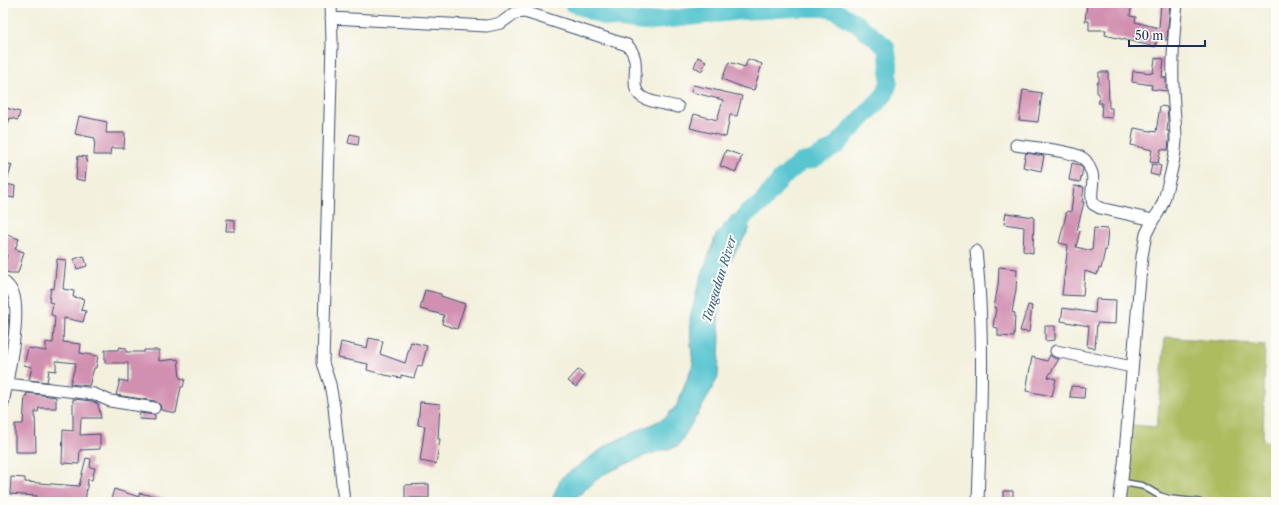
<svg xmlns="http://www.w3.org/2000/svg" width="1279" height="505" viewBox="0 0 1279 505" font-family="'Libre Caslon Text',serif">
  <rect width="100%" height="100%" fill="#fdfcf7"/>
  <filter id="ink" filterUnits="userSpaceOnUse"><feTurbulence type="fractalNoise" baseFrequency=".025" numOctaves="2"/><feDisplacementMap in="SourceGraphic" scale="8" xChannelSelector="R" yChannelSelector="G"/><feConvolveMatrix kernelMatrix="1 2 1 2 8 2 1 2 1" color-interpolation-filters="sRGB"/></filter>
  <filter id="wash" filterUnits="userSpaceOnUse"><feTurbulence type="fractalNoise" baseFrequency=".012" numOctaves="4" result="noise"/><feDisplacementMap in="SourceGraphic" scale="16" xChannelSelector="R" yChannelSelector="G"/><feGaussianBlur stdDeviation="0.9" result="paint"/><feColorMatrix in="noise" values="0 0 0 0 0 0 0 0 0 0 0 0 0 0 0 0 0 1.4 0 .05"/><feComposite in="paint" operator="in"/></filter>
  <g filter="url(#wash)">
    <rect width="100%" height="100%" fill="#f3f0dd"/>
    <path fill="#acbc5f" stroke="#64765e" d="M1165 337 1265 345 1263 440 1276 444V502H1123L1131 425 1157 427Z"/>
    <path fill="#59c6d0" stroke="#3a7a97" d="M733 215 750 228 728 264 718 315 720 336 718 377 705 402 678 446 644 456 602 475 571 502H551L561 478 609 444 665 418 677 405 693 364 691 344 690 319 698 286 716 235Z"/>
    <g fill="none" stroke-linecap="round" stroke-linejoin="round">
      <path stroke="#59c6d0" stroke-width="18" d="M572 3 605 17 644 22 741 11 795 8H831L859 25 886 47 889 64V82L885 94 835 147 812 160 801 162 780 180 761 204 747 213 733 232 730 241"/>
    </g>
    <g id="blocks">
      <path fill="#d290b1" d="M1087 3H1132L1130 16 1136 17 1135 22 1159 28 1161 3H1170L1167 40 1157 39 1155 47 1105 35 1106 30H1089V21H1085Z
        M698 57 706 61 702 71 694 67Z
        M1155 58 1164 59 1162 77 1166 78V91L1151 89 1152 85 1132 82 1133 71 1153 73Z
        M748 59 762 64 754 90 744 88 722 79 729 62 745 67Z
        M1099 72H1108L1109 108H1112V118L1101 117 1102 103H1098L1099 94H1097V82H1099Z
        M693 85 742 96 737 116 730 115 726 137 690 128 694 114 717 120 723 100 691 92Z
        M1023 90 1042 93 1038 122 1019 120Z
        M1160 106 1167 107 1168 122 1167 131H1169V141L1168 150 1161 149 1158 163 1150 162 1152 150 1131 145 1134 128 1156 132Z
        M3 107 20 112 18 120 10 118 4 135 3 134Z
        M79 116 107 122 106 133H125L124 148H111L110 155H94L95 138 75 134Z
        M350 134 359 136 358 145 348 143Z
        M726 150 742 156 736 172 720 166Z
        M1026 153 1044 156 1041 171 1023 167Z
        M78 156 87 157 85 181 76 179Z
        M3 162 12 165 6 184 15 186 14 198 3 196 5 188H3Z
        M1072 163 1080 165 1083 169 1080 182 1069 180Z
        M1152 164 1161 166 1159 176 1150 174Z
        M1074 186 1084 187 1082 202H1084L1077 230 1080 231 1076 247 1092 251 1094 228 1108 229 1106 251 1105 250 1101 269 1099 268 1097 275 1085 271 1083 296 1062 295 1068 245 1059 243 1067 211 1071 212Z
        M1006 213 1034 217 1033 253 1023 251 1024 227 1004 224Z
        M227 219 235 220V231H226Z
        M3 233 19 239 15 249 24 252 18 273H10L3 271 7 255 3 253Z
        M84 256 87 266 77 269 74 259Z
        M57 259 66 260 63 289 74 291 73 297 84 299 81 310 86 311 83 322 64 318 63 342 81 344 80 353 98 356 96 368H94L89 386 70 384 76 363 56 361V371L49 370 47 382 29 380 32 367 24 365 28 348 46 351V342L53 343 55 316 51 315 53 303 49 302 51 288 54 289Z
        M999 267 1017 269 1016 290 1012 312 1015 313 1014 337 998 336V328L993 327 996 308H994L998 285Z
        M425 290 441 294V296L465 304 457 329 442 324 444 315 420 309Z
        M1096 299 1116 300 1115 324 1097 323 1095 348 1087 347 1089 326 1061 321 1063 308 1095 313Z
        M1028 305 1032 306 1029 332 1020 331Z
        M3 315H9L7 336 3 335Z
        M1045 326H1055V340L1045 341Z
        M369 338 383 341 380 354 405 363 411 342 427 346 422 366 418 365 414 378 401 375V378L385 375 367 370 368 364 338 358 341 342 367 348Z
        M119 347 126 348V352H144V350H159V361L178 359 180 378 185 379 183 387H181L176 413 161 410 160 405 155 401 116 395 120 380 128 382V363H105V350H118Z
        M1050 355 1054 358 1059 359 1048 377 1056 379 1052 396 1026 391 1032 357 1047 361Z
        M578 370 585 375 576 387 568 381Z
        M1071 386 1085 387 1084 398 1070 397Z
        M27 393 56 397V408H39L38 412H35L36 452H15V424H23L25 396H26Z
        M73 399 92 401 98 404 101 418H81L80 435 100 434V449L80 450 79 464 62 463 63 430 73 431Z
        M420 402 440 404 438 439H440L436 464 420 461 425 426 418 425Z
        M140 413 155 415V420L139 419Z
        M86 458 91 459 90 467 95 468 92 480 88 479 85 502H51V500L36 499 37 496 10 494 11 477 25 478V482L79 486Z
        M429 484V498H405V485Z
        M114 489 139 497V493L164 498V502H110Z
        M1003 491H1013V501H1003Z"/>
    </g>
  </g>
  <g filter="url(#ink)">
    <use href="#blocks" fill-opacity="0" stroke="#3b4c71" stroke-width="1"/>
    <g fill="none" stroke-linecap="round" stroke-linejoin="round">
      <defs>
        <path id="lane" d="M1121 482 1143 486 1160 496 1170 499 1199 502"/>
        <path id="street" d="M331 3 332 43 323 363 330 384 334 407 344 502
          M331 18 487 26 501 23 515 13 525 12 627 45C645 62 626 86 642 97 651 103 667 104 678 107
          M1016 145C1033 148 1072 150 1084 159 1088 162 1090 169 1092 173 1095 183 1089 194 1093 204L1100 208 1153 220C1162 209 1165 198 1168 184 1172 170 1175 156 1176 141 1176 122 1173 102 1173 83 1172 56 1174 30 1177 3
          M976 251C985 334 981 418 978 502
          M3 281C7 284 11 289 13 293 22 314 7 380 3 404
          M1056 351 1132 367
          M7 384 94 394 110 401 154 408
          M1119 502 1124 464 1142 256 1146 234 1153 220"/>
      </defs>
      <use href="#lane" stroke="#3b4c71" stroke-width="8"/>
      <use href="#street" stroke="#3b4c71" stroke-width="13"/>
      <use href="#lane" stroke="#fff" stroke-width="5.5"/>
      <use href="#street" stroke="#fff" stroke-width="11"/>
    </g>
  </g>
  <g text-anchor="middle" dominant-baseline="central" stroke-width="4" stroke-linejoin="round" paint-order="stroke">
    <g font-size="12" font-style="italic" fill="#2e5c80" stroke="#fdfcf7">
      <text transform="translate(719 279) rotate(-73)">Tangadan River</text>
    </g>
  </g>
  <rect width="1279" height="505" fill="none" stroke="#fdfcf7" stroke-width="16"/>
  <path d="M1129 40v6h76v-6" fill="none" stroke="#1b2f5e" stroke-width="2"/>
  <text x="1135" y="40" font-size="12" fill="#1b2f5e" stroke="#fdfcf7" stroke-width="3" paint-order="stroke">50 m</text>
</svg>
